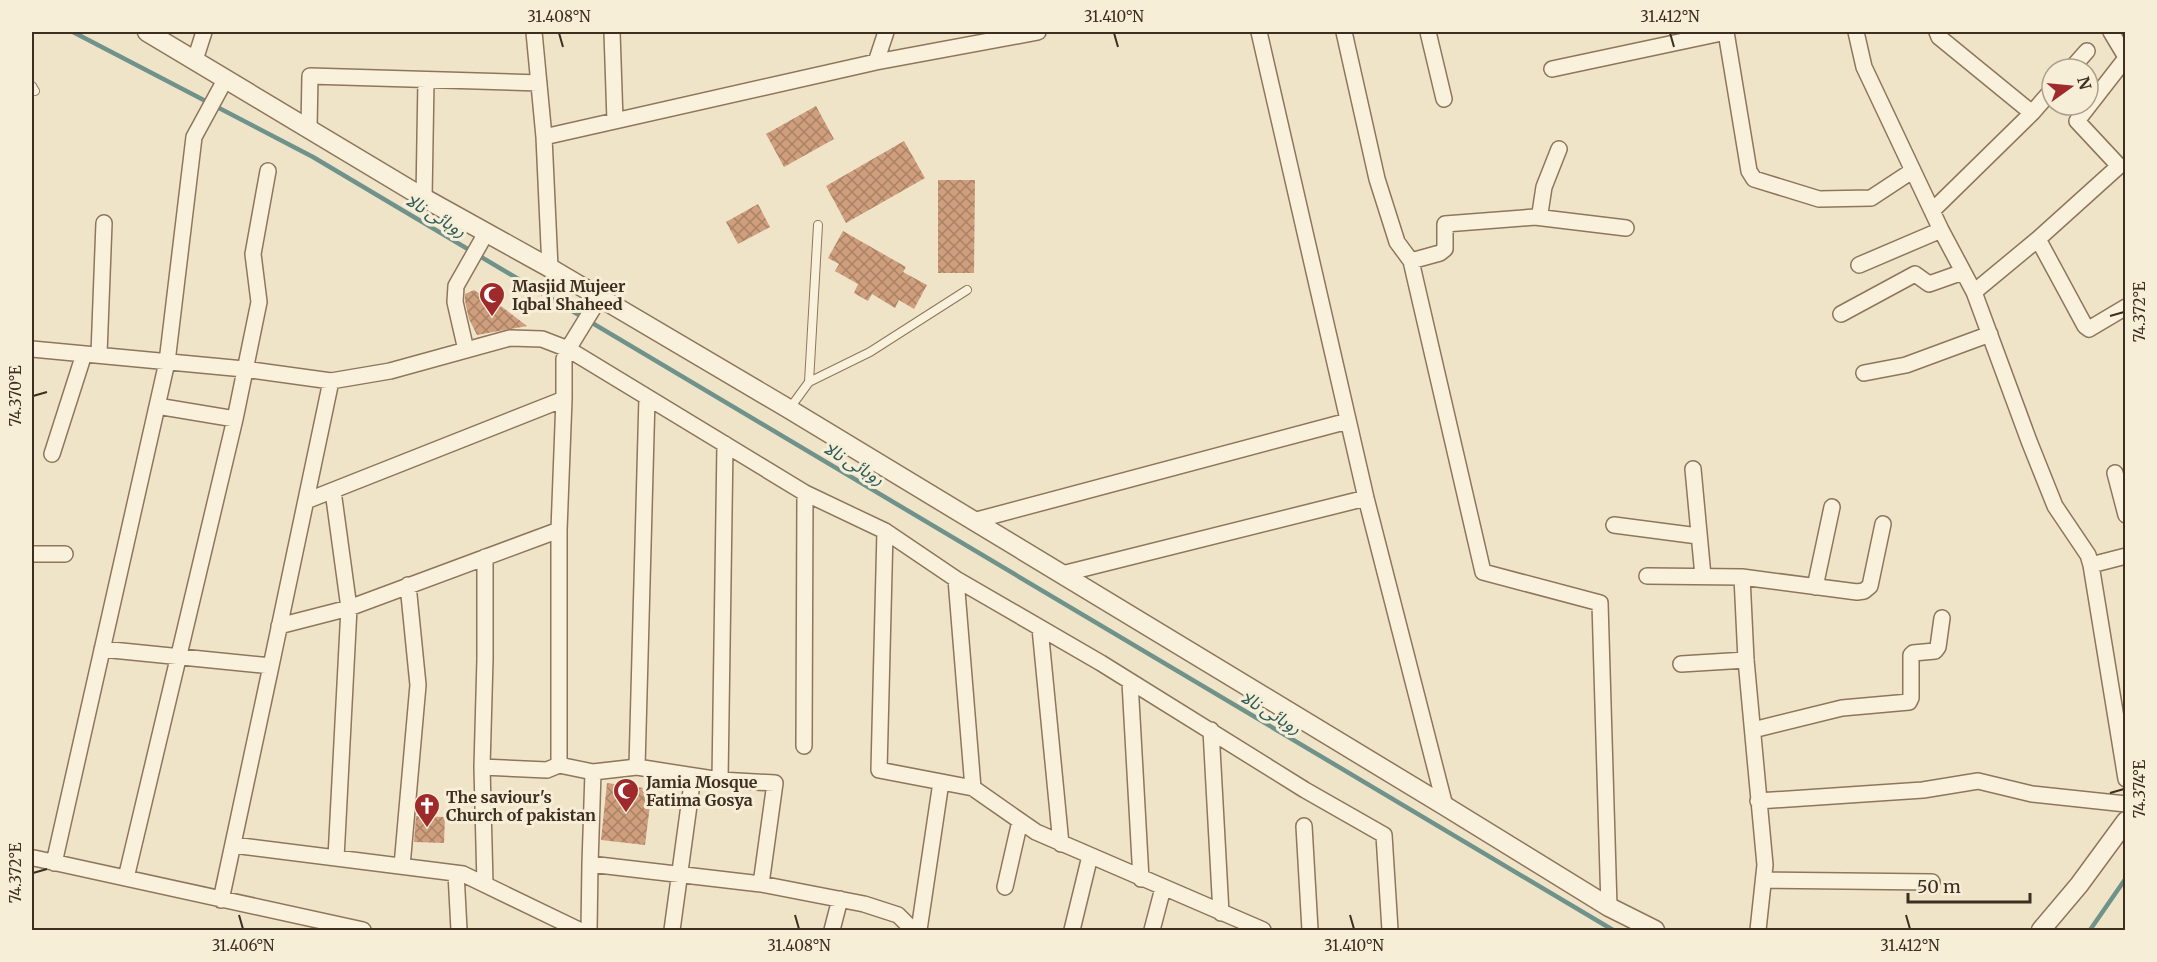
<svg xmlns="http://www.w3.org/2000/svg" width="2157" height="962" viewBox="0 0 2157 962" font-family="Merriweather,'Noto Sans Arabic',serif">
  <defs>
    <pattern id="building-cross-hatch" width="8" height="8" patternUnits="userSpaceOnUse" patternTransform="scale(1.5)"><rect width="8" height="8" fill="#cf9f7d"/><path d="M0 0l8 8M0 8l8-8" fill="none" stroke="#a98266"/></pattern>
  </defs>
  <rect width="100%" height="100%" fill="#f0e4c8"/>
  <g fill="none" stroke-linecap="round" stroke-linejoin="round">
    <path stroke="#6f938a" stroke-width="4.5" d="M73 32 313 157 1613 930
      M2090 930 2126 878"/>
  </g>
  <path fill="url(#building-cross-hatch)" d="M816 106 834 139 784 167 766 134Z
    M904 141 925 178 846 223 826 186Z
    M938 180H975L974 273H938Z
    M758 204 770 227 738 244 726 222Z
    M843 231 906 267 903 272 927 285 914 309 899 300 895 308 872 294 868 301 854 293 858 284 835 271 839 264 828 258Z
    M474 290 495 304 497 303 527 326 477 335 469 319 465 301V294Z
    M607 783 652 789 645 845 601 840Z
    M416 816 445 817 444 843 414 842Z"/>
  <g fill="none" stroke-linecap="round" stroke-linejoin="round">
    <defs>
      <path id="service" d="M32 86 35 91
        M809 382 818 225
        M790 408 809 382 870 352 967 290"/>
      <path id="minor" d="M534 32 544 137 550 268
        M612 32 615 121
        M1259 32 1366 498 1445 806
        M1344 32 1377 179 1397 242 1411 261 1483 572 1600 603 1609 907
        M1428 32 1444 99
        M1726 32 1749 171 1754 179 1819 199 1871 198 1912 171
        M1856 32 1864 67 1941 230 1974 292 2029 441 2055 506 2088 555 2091 565 2126 779
        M1937 32 1939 37 2032 113
        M2111 32 2126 57
        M195 60 204 32
        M876 62 886 32
        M1552 69 1726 32
        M2071 69 2087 51
        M309 128 310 76 539 83
        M544 137 876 62 1038 32
        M424 198 426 80
        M1932 211 2032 113 2052 90
        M1535 217 1626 228
        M2038 239 2085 326 2089 329 2126 307
        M1411 261 1440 253 1445 249V224L1535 217 1540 213 1544 187 1559 149
        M1859 265 1941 230
        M1974 292 2038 239 2119 166 2077 121 2126 58
        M1841 314 1915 274 1929 284 1963 272
        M32 349 244 369 331 381 390 371 510 338 542 339 568 349 805 493 885 531 956 579 1101 663 1305 790 1384 835 1390 930
        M466 350 455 302 456 286 486 233
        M99 354 104 223
        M1864 373 1906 365 1990 334
        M157 406 235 419
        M52 454 84 354
        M1693 469 1703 576
        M2115 473 2126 515
        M333 491 349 608 336 858
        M306 501 564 399
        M973 521 1348 421
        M1614 525 1698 536
        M885 531 879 770 973 788
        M32 554H65
        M2091 565 2126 556
        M1062 574 1366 498
        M1647 576 1742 577 1857 592 1864 591 1870 586 1883 524
        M1742 577 1746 660 1765 865 1758 930
        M956 579 973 788 1036 832 1263 930
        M1815 587 1832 507
        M279 626 349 608 559 530 564 399V359L568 349 600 297
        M1040 628 1061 844
        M102 649 271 666 331 381
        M1681 664 1746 660
        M1130 682 1141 879
        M1211 730 1221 913
        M1753 730 1842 708 1909 702 1911 698V655L1913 653 1935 651 1938 647 1942 618
        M804 746 805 493
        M559 765V530
        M482 767 547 770 559 765 593 772 637 767 720 780 775 783 761 884 590 864 593 772
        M637 767 647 397
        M720 780 725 444
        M1758 801 1923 790 1978 781 2032 794 2126 804
        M1304 826 1310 930
        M233 845 463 874 579 930
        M34 858 363 930
        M54 863 167 362 194 137 225 80
        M402 866 418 685 408 585
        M456 873 459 930
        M126 878 235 419 259 302 253 254 268 171
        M1765 880 1932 882
        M485 884 482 767 485 659V557
        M761 884 864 904 898 915 913 930
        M1005 887 1020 821
        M221 900 271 666
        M589 930 590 864
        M672 930 693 776
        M832 930 840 899
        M919 930 941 782
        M1072 930 1090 856
        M1152 930 1163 888"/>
      <path id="tertiary" d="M147 32 424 198 550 268 789 409 1445 806 1609 907 1655 930
        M2041 930 2079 885 2126 821"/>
    </defs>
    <use href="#service" stroke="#8d765c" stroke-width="10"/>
    <use href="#minor" stroke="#8d765c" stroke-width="18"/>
    <use href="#tertiary" stroke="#8d765c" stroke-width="21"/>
    <use href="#service" stroke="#faf1dc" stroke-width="8"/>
    <use href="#minor" stroke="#faf1dc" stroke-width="15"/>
    <use href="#tertiary" stroke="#faf1dc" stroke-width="18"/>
  </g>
  <path fill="none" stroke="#3d2e20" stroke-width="2" d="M559 33 563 47M1114 33 1118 47M1670 33 1674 47M2110 316 2124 312M33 396 47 392M2110 793 2124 789M33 873 47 869M239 915 243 929M795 915 799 929M1350 915 1354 929M1906 915 1910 929"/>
  <defs>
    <symbol id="mosque-pin" viewBox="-11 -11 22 30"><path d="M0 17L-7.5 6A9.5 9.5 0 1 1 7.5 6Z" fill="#9e2a2b" stroke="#f7eed8"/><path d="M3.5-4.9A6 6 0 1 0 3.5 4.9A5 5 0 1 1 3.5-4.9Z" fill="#fff"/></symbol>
    <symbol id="church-pin" viewBox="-11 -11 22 30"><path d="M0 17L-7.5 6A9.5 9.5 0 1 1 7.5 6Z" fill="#9e2a2b" stroke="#f7eed8"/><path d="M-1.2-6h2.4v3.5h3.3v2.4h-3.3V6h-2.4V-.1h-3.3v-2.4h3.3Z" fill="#fff"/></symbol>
  </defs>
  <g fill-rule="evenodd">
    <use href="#mosque-pin" x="477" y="280" width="30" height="40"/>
    <use href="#mosque-pin" x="611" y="776" width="30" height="40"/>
    <use href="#church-pin" x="412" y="791" width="30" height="40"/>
  </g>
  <g text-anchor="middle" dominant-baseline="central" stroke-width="6" stroke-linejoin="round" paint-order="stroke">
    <g font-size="16" font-weight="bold" fill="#3d2e20" stroke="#f7eed8" text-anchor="start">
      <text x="512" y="286">Masjid Mujeer<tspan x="512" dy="18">Iqbal Shaheed</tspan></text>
      <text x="646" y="782">Jamia Mosque<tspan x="646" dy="18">Fatima Gosya</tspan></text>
      <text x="446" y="797">The saviour's<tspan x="446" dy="18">Church of pakistan</tspan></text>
    </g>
    <g font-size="18" font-style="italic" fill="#2f5d5a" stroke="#f7eed8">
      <text transform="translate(436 215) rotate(31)">روہائی نالا</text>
      <text transform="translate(854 463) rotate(31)">روہائی نالا</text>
      <text transform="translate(1271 712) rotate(31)">روہائی نالا</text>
    </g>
  </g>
  <rect width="2157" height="962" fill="none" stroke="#f7eed8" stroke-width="66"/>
  <g transform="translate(2070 87) rotate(75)"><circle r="28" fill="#f7eed8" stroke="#ada18e" stroke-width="1.5"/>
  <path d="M0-4.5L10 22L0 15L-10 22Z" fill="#9e2a2b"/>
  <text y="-9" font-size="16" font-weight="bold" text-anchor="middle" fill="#3d2e20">N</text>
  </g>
  <path d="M1908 893v9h122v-9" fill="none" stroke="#3d2e20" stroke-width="3"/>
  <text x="1917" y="893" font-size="18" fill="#3d2e20" stroke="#f7eed8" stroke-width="4.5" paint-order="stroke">50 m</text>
  <rect x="33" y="33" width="2091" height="896" fill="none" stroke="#3d2e20" stroke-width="2"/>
  <g font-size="15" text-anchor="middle" fill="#3d2e20">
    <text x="559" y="22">31.408°N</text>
    <text x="1114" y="22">31.410°N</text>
    <text x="1670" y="22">31.412°N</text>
    <text transform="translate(2140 312) rotate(-90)" y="5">74.372°E</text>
    <text transform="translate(16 396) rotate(-90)" y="5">74.370°E</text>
    <text transform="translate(2140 789) rotate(-90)" y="5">74.374°E</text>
    <text transform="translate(16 873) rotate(-90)" y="5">74.372°E</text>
    <text x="243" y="951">31.406°N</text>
    <text x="799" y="951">31.408°N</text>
    <text x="1354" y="951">31.410°N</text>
    <text x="1910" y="951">31.412°N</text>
  </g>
</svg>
